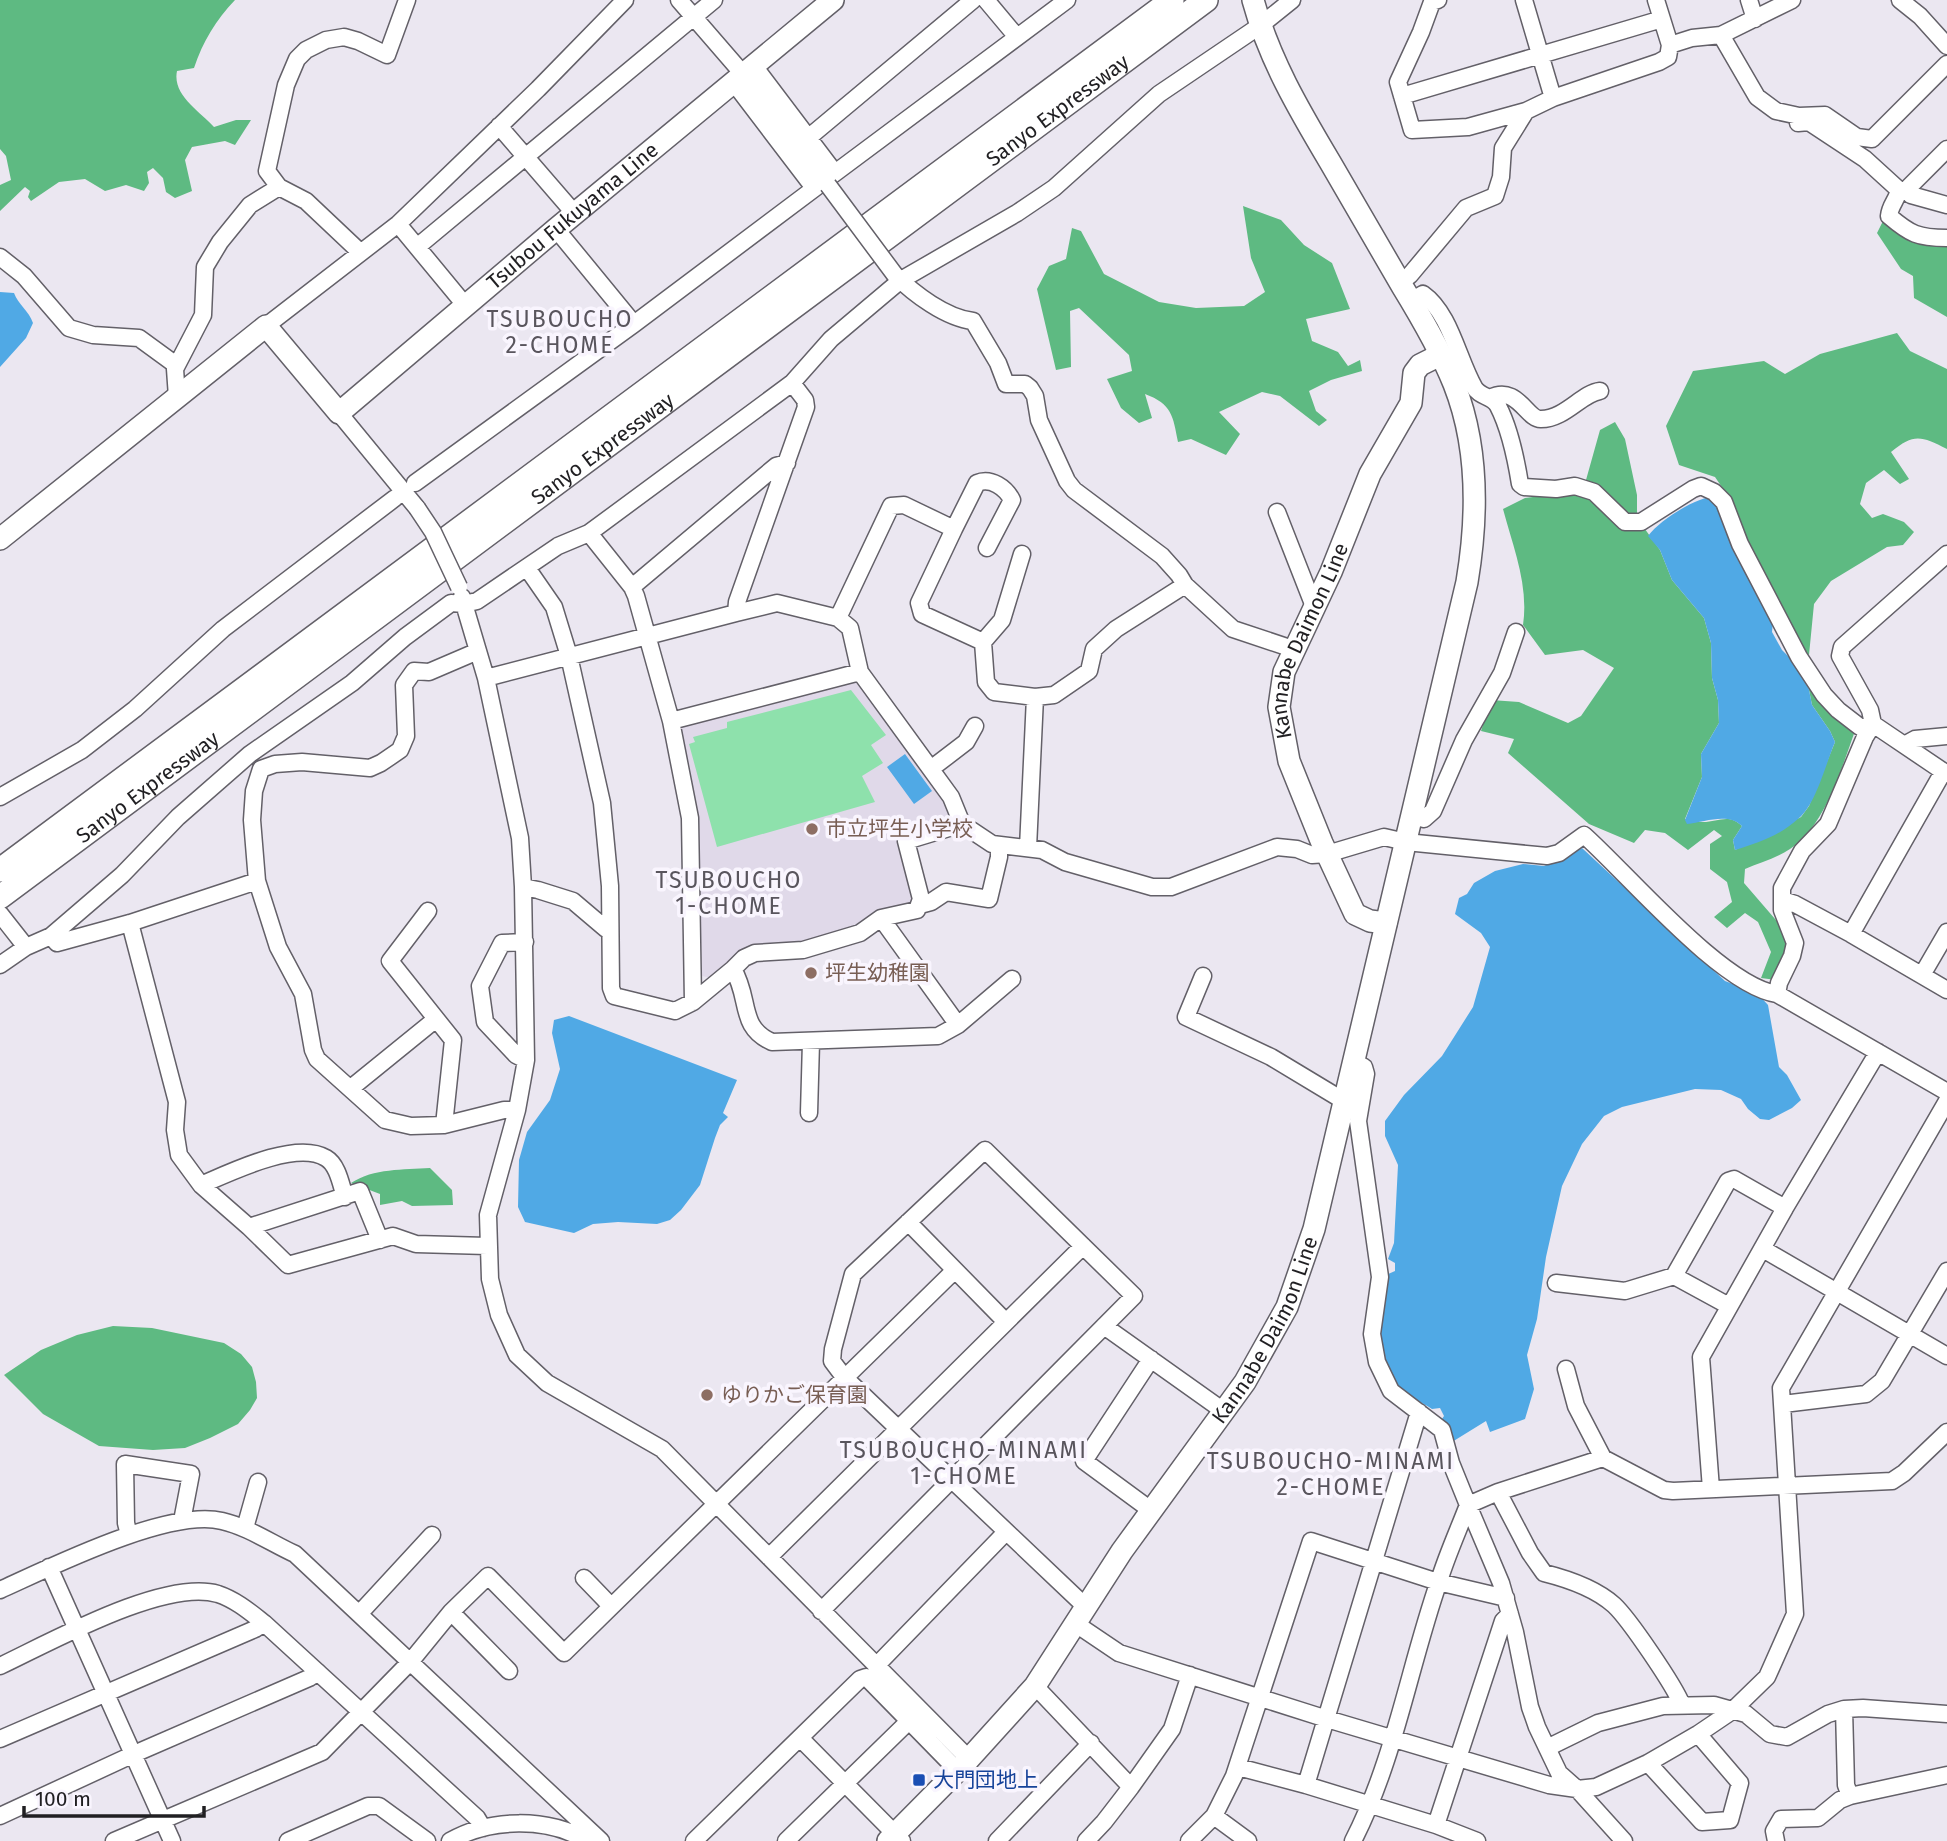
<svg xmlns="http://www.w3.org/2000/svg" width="1947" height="1841" viewBox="0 0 1947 1841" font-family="'Fira Sans','Noto Sans JP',sans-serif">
  <rect width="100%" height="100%" fill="#ebe7f1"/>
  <path fill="#e0d9e9" d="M858 676 948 798 954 817 952 822 901 835 914 905 892 907 856 928 801 944 746 948 712 978 702 976 698 817 689 762 679 729 681 724Z"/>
  <path fill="#8ee1ac" d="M851 690 886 735 871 745 883 763 862 776 875 802 717 847 689 744 695 742 693 737 727 728V722Z"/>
  <path fill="#5eba82" d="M0 0H235C216 20 203 41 194 68L177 71C172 95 200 111 214 127L236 120H251L235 145 225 141 192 147 185 160 192 191 175 198 166 192 163 178 153 168 147 172 149 183 144 191 126 185 105 191 85 179 59 182 31 201 28 197 30 191 25 187 0 211V185L11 180 6 156 0 149Z
    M1243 206 1281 220 1304 245 1332 263 1350 309 1306 319 1312 341 1338 352 1348 366 1360 360 1362 371 1331 380 1309 391 1316 411 1327 420 1319 426 1280 396 1262 392 1219 412 1240 434 1226 455 1191 439 1178 442C1173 416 1172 404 1145 394L1152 418 1139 423 1121 408 1107 379 1132 371 1129 355 1079 308 1070 311 1071 367 1056 370 1037 289 1049 266 1066 259 1072 228 1081 231 1104 274 1159 302 1196 308 1244 306 1265 292 1251 258Z
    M1884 219 1947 245V317L1914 298 1913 276 1901 269 1877 233Z
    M1897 333 1910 351 1947 369V449C1921 436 1914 433 1891 452L1909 479 1900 484 1884 470 1866 483 1860 504 1872 518 1883 514 1904 522 1914 532 1903 545 1887 547 1831 581 1814 604 1809 655 1796 639 1751 553 1734 505 1715 477 1679 465 1666 426 1693 371 1764 361 1785 374 1820 354Z
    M1615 422 1625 439 1637 495V518L1660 550 1672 580 1704 618 1711 643 1712 678 1718 700 1719 723 1701 754 1702 777 1685 819C1691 820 1697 822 1703 822 1718 822 1729 813 1742 826L1733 840 1735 850 1801 817 1809 806 1835 742 1830 731 1812 705 1807 680 1855 731C1841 769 1826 825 1790 849 1777 858 1759 863 1745 869L1744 883 1787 933 1791 946 1776 980 1761 978 1771 952 1758 922 1745 913 1727 928 1714 917 1732 902 1727 882 1710 869V844L1722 836 1714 830 1688 850 1665 833 1645 830 1634 843 1589 824 1508 753 1514 739 1481 731 1491 700 1519 702 1568 723 1581 716 1614 668 1583 650 1545 655 1523 625C1529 585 1513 547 1503 509L1525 498 1549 495 1570 488 1606 496 1586 480 1600 430Z
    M430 1168 452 1190 453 1205 412 1206 402 1201 380 1205V1194L351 1183C374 1168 403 1170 430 1168Z
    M113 1326 152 1328 224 1343 241 1354 252 1367 256 1382 257 1398 250 1410 238 1424 210 1438 185 1448 153 1450 99 1446 43 1414 4 1375 41 1350 77 1335Z"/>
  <path fill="#50a9e5" d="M0 292 14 293C18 304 29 311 33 323L26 338 0 367Z
    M1717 496 1774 611 1772 632 1782 650 1802 670 1807 680 1812 705 1830 731 1835 742C1826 763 1816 804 1799 818 1781 835 1758 843 1735 850L1733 840 1742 826C1728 812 1705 822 1687 824L1685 820 1702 777 1701 754 1719 723 1718 700 1712 678 1711 643 1704 618 1672 580 1660 550 1648 536C1661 519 1696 497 1717 496Z
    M905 754 932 791 914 804 887 767Z
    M1582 848 1725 981 1757 993 1768 1005 1779 1067 1787 1075 1801 1100 1792 1108 1769 1120 1760 1119 1748 1109 1741 1099 1721 1090 1695 1089 1622 1107 1604 1116 1582 1144 1562 1186 1546 1257 1537 1319 1527 1355 1534 1389 1525 1419 1490 1432 1486 1421 1452 1442 1442 1419 1444 1416 1440 1408 1432 1409C1421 1402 1406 1395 1396 1385 1371 1362 1382 1305 1386 1275L1395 1271V1263L1388 1259 1394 1243 1398 1165 1385 1136V1121L1404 1095 1442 1056 1473 1007 1490 947 1481 933 1455 914 1459 898 1467 894 1474 883 1495 871 1523 864 1544 866Z
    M569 1016 737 1080 723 1113 728 1117 720 1125 715 1138 700 1185 681 1210 670 1220 657 1224 618 1222 593 1224 574 1233 525 1222 518 1207 519 1160 527 1132 550 1100 560 1069 552 1033 554 1020Z"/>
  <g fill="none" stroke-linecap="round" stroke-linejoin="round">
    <defs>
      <path id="minor" d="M679 0 743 74 828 185
        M986 0 1017 37
        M1438 0 1432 2 1421 32 1398 82 1412 130 1468 127 1526 111
        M1656 0 1670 45
        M1749 0 1755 19
        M1900 0 1920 16 1947 46
        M1721 35 1792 0
        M754 66 835 173
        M734 83 814 188
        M1402 96 1662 19
        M1553 98 1659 62 1668 57 1670 45 1692 38 1721 35 1757 97 1776 111 1799 116 1825 115 1857 137 1872 139 1947 64
        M1798 123 1809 122 1865 159 1899 190C1897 200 1890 205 1889 216 1910 234 1918 238 1947 238
        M499 126 575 214
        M808 138 973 0
        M1947 149 1909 187 1911 195 1947 205
        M831 176 1067 0
        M279 187 306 201 360 252
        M398 224 465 305
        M556 229 634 324
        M417 247 714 0
        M0 257 24 276 69 328 93 335 139 338 176 365 175 369
        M895 275C914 294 946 318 973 321L998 363 1006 384H1025L1030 388 1035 396 1039 420 1067 481 1074 490 1162 556 1179 575 1185 585 1233 629 1296 650
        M1400 283 1410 275 1466 208 1495 196 1501 177 1503 148 1526 111 1553 98 1524 0
        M1411 301 1423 294C1450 313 1458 359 1474 387 1479 397 1493 396 1498 406 1510 429 1516 459 1520 484L1524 487 1556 489 1575 486 1594 492 1625 522H1641L1693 489 1701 486 1714 492 1724 502 1740 544 1799 657 1824 695 1838 710 1860 727 1873 724
        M266 326 398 224 538 89 625 0
        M177 397 175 369 203 315 205 267 220 242 250 205 279 187 267 171 286 85 297 59 306 50 326 40 344 37 358 41 387 55 407 0
        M1490 398C1517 384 1527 420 1541 419 1565 419 1582 393 1600 391
        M339 413 417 508
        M415 483 634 324 819 185
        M1277 512 1315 609
        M954 529 919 603 922 614 983 642
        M1022 554 1002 620 983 642 986 682 994 692 1035 697 1028 848
        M1947 554 1842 647 1840 656 1870 710 1873 724 1947 774
        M527 568 554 607 569 656 602 803 610 886 611 988 614 996 675 1011 693 1002 690 818 671 721 636 596 632 587 589 533
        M632 587 776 466 787 463
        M462 597 486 678 520 838 523 887 526 1060 517 1110 488 1215 490 1279 499 1315 517 1355 547 1383 662 1449 969 1759
        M838 618 891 506 904 505 954 529 977 483C991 477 1006 488 1012 500L987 548
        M478 651 429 672 414 671 404 685 406 736 400 750 381 763 370 768 302 762 275 764 261 769 254 791 252 820 257 881 278 947 303 994 313 1050 317 1059 385 1120 411 1126 444 1125 504 1110H517
        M860 672 951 797 962 824 992 844 1042 850 1065 862 1152 887H1171L1277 847 1297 849 1312 855 1327 854 1384 837 1406 842 1547 856 1559 853 1584 835C1628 874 1722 986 1777 994L1947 1092
        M486 678 736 613 737 602 806 407 805 400 792 383
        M1035 697 1054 695 1089 671 1094 649 1116 629 1185 585
        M671 721 860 672 850 628 838 618 777 603 736 613
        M1904 745 1915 739 1947 736
        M932 768 966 742 975 726
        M0 797 82 750 135 709 223 629 395 498
        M1412 816 1424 819 1433 811 1464 740 1502 673 1516 632
        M523 887 538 890 573 901 606 929 609 928
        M1782 900 1795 904 1851 934 1947 990
        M920 905 931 902 946 892 989 899 999 857V845
        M428 911 390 961 453 1040 444 1125
        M0 914 26 947
        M881 918 958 1025
        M130 923 177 1102 175 1130 179 1155 201 1185 249 1227 288 1265 393 1236 416 1244 487 1246
        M1851 934 1943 772
        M51 936 57 943 130 923 257 881
        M525 942 502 943 480 986 485 1022 516 1055 526 1060
        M0 965 26 947 51 936 122 875 178 817 250 754 352 683 405 637 451 603 464 604 477 601 558 546 589 533 792 383 831 339 901 280 1017 213 1054 188 1159 94 1261 25 1292 0
        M733 969C751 999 738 1027 772 1042L938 1036 958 1025 1012 979
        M1922 975 1947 932
        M1203 976 1186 1017 1271 1057 1344 1101
        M1777 994 1779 983 1792 956 1795 943 1782 910V888L1802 851 1828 824 1865 737 1873 724
        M693 1002 733 969 744 958 755 953 803 950 860 933 881 918 917 910 921 899 906 841 962 824
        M1354 1062 1364 1067 1366 1074 1358 1121 1380 1277 1372 1334 1377 1362 1391 1391 1442 1430 1451 1463 1468 1505 1501 1583 1515 1632 1530 1707 1537 1727 1559 1773 1577 1789 1596 1787 1648 1763 1698 1734 1732 1711 1767 1677 1795 1614 1781 1388 1947 1101
        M351 1088 436 1019
        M809 1113 811 1042
        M201 1185C231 1172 296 1140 326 1158 338 1165 341 1185 345 1197
        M908 1222 1006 1322
        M249 1227 360 1191 380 1240
        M1763 1249 1947 1356
        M1674 1276 1728 1181 1734 1179 1785 1208
        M1556 1283 1625 1291 1674 1276 1729 1306
        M1104 1326 1225 1412
        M1151 1359 1084 1461 1152 1511
        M1566 1369 1576 1406 1603 1458 1664 1490 1673 1491 1892 1481 1904 1473 1947 1432
        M1783 1404 1866 1394 1882 1381 1947 1271
        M1711 1489 1701 1357 1785 1208 1878 1052
        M1498 1492 1530 1553 1544 1573C1568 1579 1595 1588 1614 1605 1629 1619 1674 1685 1682 1705
        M245 1528 258 1482
        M129 1535 126 1523 125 1464 191 1474 182 1521
        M769 1557 1083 1246
        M49 1567 172 1841
        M584 1578 611 1606
        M0 1590C51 1567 169 1508 222 1521 248 1527 271 1543 295 1554L601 1841
        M821 1611 1134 1296 985 1150 853 1274 833 1349 832 1361 844 1377C925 1454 1005 1531 1087 1608
        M451 1612 509 1671
        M360 1613 432 1535
        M1076 1624 1119 1653 1327 1719 1549 1785 1577 1789 1624 1841
        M0 1666C51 1642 165 1578 218 1594 236 1600 250 1612 264 1623L477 1818 483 1828
        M876 1666 1006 1532
        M1035 1686 1131 1787
        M1844 1709 1846 1785 1850 1796
        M800 1738 902 1841
        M0 1739 255 1629 264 1623
        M1547 1748 1598 1723 1663 1706 1714 1705 1746 1714 1770 1734 1787 1737 1828 1714 1844 1709 1863 1708 1947 1714
        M1648 1763 1702 1822 1730 1820 1740 1783 1698 1734
        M1238 1767 1306 1785 1436 1825 1477 1841
        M1306 1785 1419 1412
        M0 1816 134 1754 309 1678 318 1672
        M1214 1816 1248 1841
        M1436 1825 1503 1621 1510 1614
        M114 1841 322 1752 411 1661 451 1612 488 1576 564 1653 955 1270
        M288 1841 368 1806H379L427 1841
        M450 1841C490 1818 548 1817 587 1841
        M694 1841 860 1679 866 1677 958 1771
        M786 1841 909 1721
        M997 1841 1091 1743
        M1086 1841 1104 1822 1131 1787 1172 1729 1190 1675
        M1189 1841 1214 1816 1234 1776 1311 1541 1438 1582 1506 1598
        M1353 1841C1395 1759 1409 1667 1439 1581 1447 1555 1458 1531 1468 1505L1498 1492 1603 1458
        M1776 1841 1774 1831 1781 1819 1818 1818 1840 1800 1850 1796 1947 1775"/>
      <g id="major">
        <path id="s1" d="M0 539 266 326 339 413 556 229 833 0"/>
        <path id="s2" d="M1386 923 1370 921 1355 914 1322 843 1289 761 1279 707 1284 672 1331 572 1370 474 1411 403 1414 373 1420 365 1440 355"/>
        <path id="s3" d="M888 1841 969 1759 1035 1686 1122 1551 1245 1382 1287 1307 1314 1229 1467 582C1478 516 1479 447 1454 384 1440 349 1421 317 1402 286 1378 245 1354 203 1330 162 1299 110 1269 59 1253 0"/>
      </g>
      <g id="highway">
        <path d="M0 870 1172 0"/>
        <path id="s4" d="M0 897 1206 0"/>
      </g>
    </defs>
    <use href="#minor" stroke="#636068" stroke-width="19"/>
    <use href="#major" stroke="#636068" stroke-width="24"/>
    <use href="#highway" stroke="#636068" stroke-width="26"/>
    <use href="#minor" stroke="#fff" stroke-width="16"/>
    <use href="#major" stroke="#fff" stroke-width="21"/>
    <use href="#highway" stroke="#fff" stroke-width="23"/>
    <defs>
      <path id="minor-bridge" d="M828 185 895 275
        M417 508 433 532 459 587"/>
    </defs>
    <use href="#minor-bridge" stroke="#636068" stroke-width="19" stroke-linecap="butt"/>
    <use href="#minor-bridge" stroke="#fff" stroke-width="16"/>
  </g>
  <g fill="#8d6e63" stroke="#f9f5fe" stroke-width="2.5">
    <circle cx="812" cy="829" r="7"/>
    <circle cx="811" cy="973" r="7"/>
    <circle cx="707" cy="1395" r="7"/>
  </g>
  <rect fill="#1a4fb4" stroke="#f9f5fe" stroke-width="2.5" x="912" y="1773" width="14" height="14" rx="3.5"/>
  <g text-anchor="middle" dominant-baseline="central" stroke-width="7" stroke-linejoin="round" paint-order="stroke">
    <g font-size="21" fill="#201f22" stroke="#f9f5fe">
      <text stroke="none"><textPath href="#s4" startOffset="1318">Sanyo Expressway</textPath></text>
      <text stroke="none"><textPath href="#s1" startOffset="760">Tsubou Fukuyama Line</textPath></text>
      <text stroke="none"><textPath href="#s4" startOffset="751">Sanyo Expressway</textPath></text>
      <text stroke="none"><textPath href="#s2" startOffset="326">Kannabe Daimon Line</textPath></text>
      <text stroke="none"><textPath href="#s4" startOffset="184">Sanyo Expressway</textPath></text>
      <text stroke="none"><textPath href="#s3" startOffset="639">Kannabe Daimon Line</textPath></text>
    </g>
    <g font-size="21" fill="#785e54" stroke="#f9f5fe" text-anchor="start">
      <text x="826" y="829">市立坪生小学校</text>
      <text x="825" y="973">坪生幼稚園</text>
      <text x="721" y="1395">ゆりかご保育園</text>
    </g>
    <g font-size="21" fill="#164399" stroke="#f9f5fe" text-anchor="start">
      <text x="933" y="1780">大門団地上</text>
    </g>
    <g font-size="23" letter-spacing="2" fill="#59555d" stroke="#f9f5fe">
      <text x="560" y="319">TSUBOUCHO<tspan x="560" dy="26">2-CHOME</tspan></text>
      <text x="729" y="880">TSUBOUCHO<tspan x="729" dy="26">1-CHOME</tspan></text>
      <text x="964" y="1450">TSUBOUCHO-MINAMI<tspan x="964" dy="26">1-CHOME</tspan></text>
      <text x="1331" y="1461">TSUBOUCHO-MINAMI<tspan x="1331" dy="26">2-CHOME</tspan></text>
    </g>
  </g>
  <path d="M24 1806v10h180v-10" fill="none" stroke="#201f22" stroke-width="3.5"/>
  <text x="35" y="1806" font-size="21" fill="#201f22" stroke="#f9f5fe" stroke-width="5" paint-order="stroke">100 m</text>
</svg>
